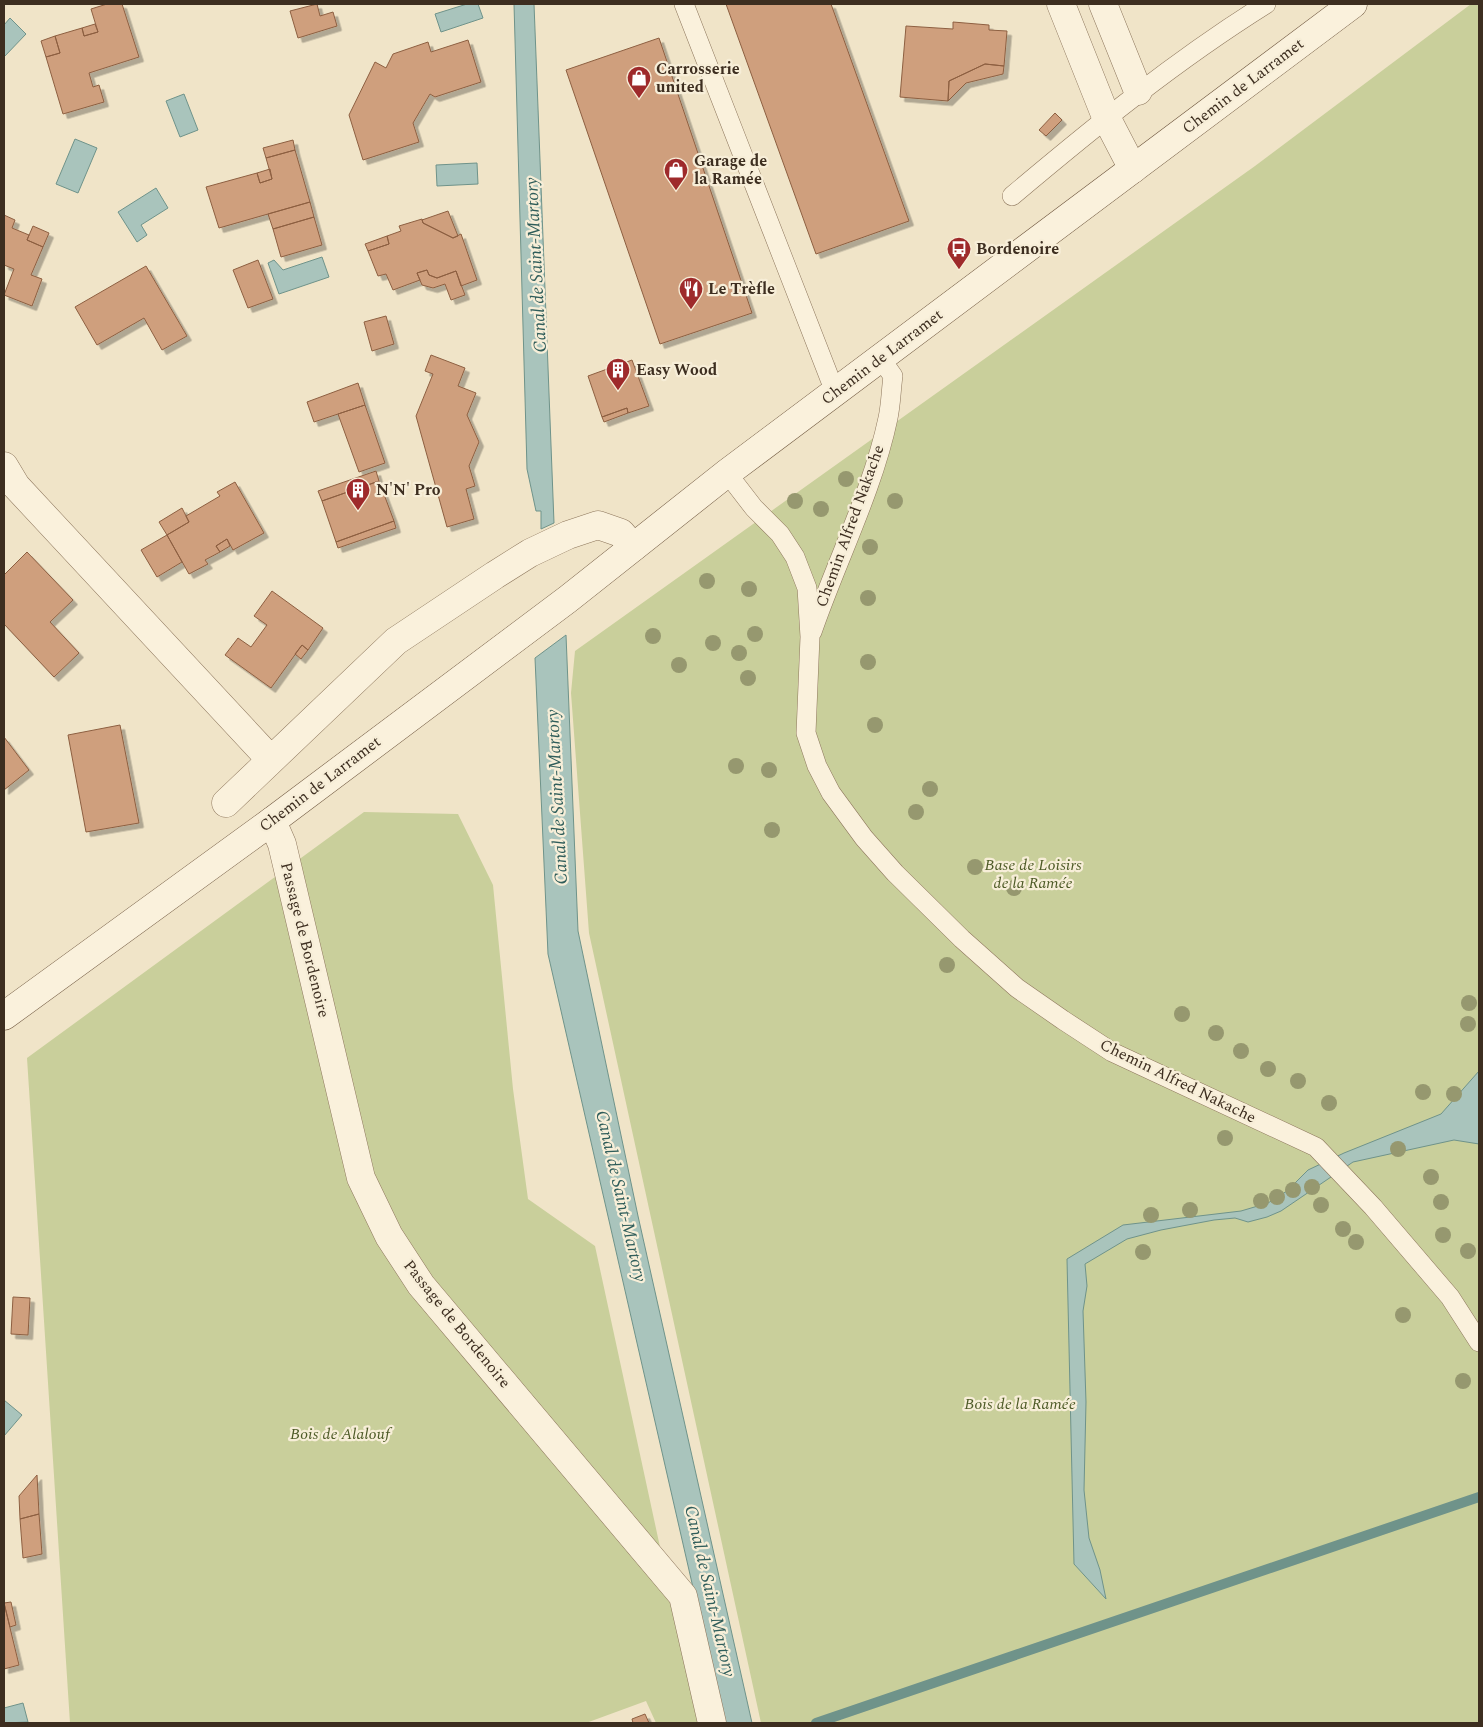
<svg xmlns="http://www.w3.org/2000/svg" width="1483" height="1727" viewBox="0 0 1483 1727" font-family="Spectral,serif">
  <defs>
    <filter id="shadow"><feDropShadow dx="4.5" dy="4.5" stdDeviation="0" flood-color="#0004"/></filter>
  </defs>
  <rect width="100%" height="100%" fill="#f0e4c8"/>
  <path fill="#c9cf9b" d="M1471 4H1479V1723H761L589 933 571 693 575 651 1255 166Z
    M364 812 458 814 493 885 513 1089 528 1199 595 1246 698 1723H656L646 1701 586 1723H70L27 1058Z"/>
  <path fill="#a9c4bc" stroke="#6f938a" d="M467 4H478L483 18 441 32 435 14Z
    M514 4H534L554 523 541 529V511H536L527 469Z
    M10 18 26 34 4 57V25Z
    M184 94 198 130 180 137 166 101Z
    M75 139 97 148 78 193 56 184Z
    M477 163 478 184 437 186 436 165Z
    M156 188 168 208 141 225 147 235 137 242 118 212Z
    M322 257 329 277 279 294 268 263 274 260 283 270Z
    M566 635 578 931 638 1216 752 1723H724L548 954 535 658Z
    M1479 1071V1144L1454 1140 1353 1162 1281 1211 1267 1217 1248 1222 1235 1218 1214 1220 1161 1230 1127 1239 1085 1264 1087 1286 1083 1311 1086 1402 1084 1490 1089 1538 1100 1570 1106 1599 1074 1564 1067 1259 1123 1225 1241 1211 1268 1203 1287 1191 1308 1170 1344 1153 1441 1114Z
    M4 1400 22 1415 4 1436Z
    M23 1703 28 1722 4 1723V1708Z"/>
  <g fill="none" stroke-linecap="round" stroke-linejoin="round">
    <path stroke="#6f938a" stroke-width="10" d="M816 1723 1479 1497"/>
  </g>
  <path fill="#cf9f7d" stroke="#8d5f41" filter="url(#shadow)" d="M107 4H122L139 57 89 73 93 87 99 85 104 102 63 114 46 57 60 53 55 36 82 28 84 36 98 32 91 9Z
    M317 4 320 16 333 12 337 26 298 38 290 11Z
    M726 4H831L909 221 816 254Z
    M953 22 989 25V30L1007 31 1004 66 985 64 949 81 948 101 900 97 906 26 953 29Z
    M95 24 98 32 84 36 82 28Z
    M55 36 60 53 46 57 41 41Z
    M659 38 752 313 660 344 566 70Z
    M468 40 481 82 435 97 430 94 413 123 419 142 363 160 349 115 375 62 386 68 393 54 428 42 431 52Z
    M985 64 1004 66 1003 74 966 83 948 101 949 81Z
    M1055 113 1062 120 1046 136 1039 130Z
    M293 140 295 150 266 158 263 148Z
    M295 150 310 202 219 228 206 187 257 173 260 183 272 179 266 158Z
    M270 169 272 179 260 183 257 173Z
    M310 202 314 217 273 229 268 214Z
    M448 211 458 236 453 238 423 223 422 220Z
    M4 215 15 220 12 228 29 235 27 240 43 247 31 275 42 279 32 306 4 295 14 269 4 265Z
    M314 217 322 245 281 257 273 229Z
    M422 219 423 223 453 238 461 234 477 280 461 286 456 271 437 278 429 275 427 270 417 273 420 280 393 290 386 274 378 276 368 251 389 244 387 236 401 231 399 226Z
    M33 226 49 233 43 247 27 240Z
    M387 236 389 244 368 251 365 244Z
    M258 260 273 299 248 308 233 270Z
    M146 266 187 336 162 350 144 318 97 345 75 307Z
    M427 270 429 275 437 278 456 271 465 295 451 300 445 284 433 288 422 285 417 273Z
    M386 316 394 344 372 351 364 322Z
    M431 355 465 368 458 386 476 393 467 415 479 442 469 466 475 486 466 489 474 519 447 527 416 416 433 374 425 371Z
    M632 360 649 406 628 413 627 408 602 417 588 376Z
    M358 383 365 405 314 422 307 402Z
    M365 405 385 463 359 472 338 414Z
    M627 408 628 413 604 422 602 417Z
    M376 471 379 481 322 501 318 491Z
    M379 481 394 521 336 542 322 501Z
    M235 482 264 533 233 550 227 539 216 546 220 552 205 560 208 564 189 574 167 535 189 522 186 516 220 496 217 492Z
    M182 508 189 522 167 535 159 522Z
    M394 521 396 528 338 548 336 542Z
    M167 535 182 562 157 577 141 550Z
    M227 539 230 546 220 552 216 546Z
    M27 552 73 600 50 622 79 653 54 677 4 624V575Z
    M272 591 323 628 308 650 302 645 271 688 225 655 238 638 251 647 267 625 254 616Z
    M302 645 308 650 301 659 295 654Z
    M120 725 139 823 86 832 68 735Z
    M4 737 29 770 4 790Z
    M13 1297 30 1298 28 1335 11 1334Z
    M37 1475 39 1514 20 1519 19 1496Z
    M39 1514 42 1554 23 1558 20 1519Z
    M11 1602 16 1625 10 1627 4 1603Z
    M4 1603 19 1665 4 1669Z
    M645 1714 649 1723H633L632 1719Z"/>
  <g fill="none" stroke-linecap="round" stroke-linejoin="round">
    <defs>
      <path id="lane" d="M684 4 835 392
        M1012 196C1094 127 1175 61 1266 4
        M727 473 754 508 780 534 795 557 807 588 810 637 806 733 817 766 831 793 864 838 895 873 962 939 1017 988 1063 1020 1112 1052 1316 1147 1373 1207 1450 1297 1479 1342
        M812 632C836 562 873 490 888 418 891 404 891 390 893 376L881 359"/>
      <path id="street" d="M1061 4 1106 117 1133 169
        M1103 4 1138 91
        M4 466 16 486 271 760
        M226 803 396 641 495 575 530 553 568 535 598 525 621 533 633 547
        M272 821 282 844 361 1178 389 1236 421 1285 683 1596 712 1723"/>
      <path id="secondary" d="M4 1016 272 821 568 599 727 473 1353 4"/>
    </defs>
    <use href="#lane" stroke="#8d765c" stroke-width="20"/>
    <use href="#street" stroke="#8d765c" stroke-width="29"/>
    <use href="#secondary" stroke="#6f573f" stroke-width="29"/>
    <use href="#lane" stroke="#faf1dc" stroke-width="19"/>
    <use href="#street" stroke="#faf1dc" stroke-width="28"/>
    <use href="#secondary" stroke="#faf1dc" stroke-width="28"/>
  </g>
  <g fill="#96986f">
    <circle cx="846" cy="479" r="8"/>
    <circle cx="795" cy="501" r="8"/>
    <circle cx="895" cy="501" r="8"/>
    <circle cx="821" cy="509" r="8"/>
    <circle cx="870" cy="547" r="8"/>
    <circle cx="707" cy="581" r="8"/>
    <circle cx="749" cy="589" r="8"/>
    <circle cx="868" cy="598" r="8"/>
    <circle cx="755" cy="634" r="8"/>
    <circle cx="653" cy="636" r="8"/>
    <circle cx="713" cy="643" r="8"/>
    <circle cx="739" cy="653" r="8"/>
    <circle cx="868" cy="662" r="8"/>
    <circle cx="679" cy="665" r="8"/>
    <circle cx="748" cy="678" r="8"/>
    <circle cx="875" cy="725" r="8"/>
    <circle cx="736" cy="766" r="8"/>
    <circle cx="769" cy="770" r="8"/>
    <circle cx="930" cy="789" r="8"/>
    <circle cx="916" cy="812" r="8"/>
    <circle cx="772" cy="830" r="8"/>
    <circle cx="975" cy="867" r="8"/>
    <circle cx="1014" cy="888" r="8"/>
    <circle cx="947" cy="965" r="8"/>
    <circle cx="1469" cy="1003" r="8"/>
    <circle cx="1182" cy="1014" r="8"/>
    <circle cx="1468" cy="1024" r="8"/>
    <circle cx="1216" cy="1033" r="8"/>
    <circle cx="1241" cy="1051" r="8"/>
    <circle cx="1268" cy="1069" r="8"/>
    <circle cx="1298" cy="1081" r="8"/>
    <circle cx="1423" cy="1092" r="8"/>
    <circle cx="1454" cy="1094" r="8"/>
    <circle cx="1329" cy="1103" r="8"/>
    <circle cx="1225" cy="1138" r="8"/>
    <circle cx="1398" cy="1149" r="8"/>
    <circle cx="1431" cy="1177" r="8"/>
    <circle cx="1312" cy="1187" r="8"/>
    <circle cx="1293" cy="1190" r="8"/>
    <circle cx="1277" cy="1197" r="8"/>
    <circle cx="1261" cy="1201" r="8"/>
    <circle cx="1441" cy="1202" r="8"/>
    <circle cx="1321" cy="1205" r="8"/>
    <circle cx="1190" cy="1210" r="8"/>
    <circle cx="1151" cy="1215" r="8"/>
    <circle cx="1343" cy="1229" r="8"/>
    <circle cx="1443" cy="1235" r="8"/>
    <circle cx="1356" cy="1242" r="8"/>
    <circle cx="1468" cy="1251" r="8"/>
    <circle cx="1143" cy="1252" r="8"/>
    <circle cx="1403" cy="1315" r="8"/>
    <circle cx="1463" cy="1381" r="8"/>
  </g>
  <defs>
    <symbol id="shop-pin" viewBox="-11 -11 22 30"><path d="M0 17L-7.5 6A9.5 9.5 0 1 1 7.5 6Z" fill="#9e2a2b" stroke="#f7eed8"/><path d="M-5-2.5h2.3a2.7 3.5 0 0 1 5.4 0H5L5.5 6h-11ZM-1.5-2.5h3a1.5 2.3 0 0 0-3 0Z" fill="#fff"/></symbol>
    <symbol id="bus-pin" viewBox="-11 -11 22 30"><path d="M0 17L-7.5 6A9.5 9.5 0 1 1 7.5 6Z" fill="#9e2a2b" stroke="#f7eed8"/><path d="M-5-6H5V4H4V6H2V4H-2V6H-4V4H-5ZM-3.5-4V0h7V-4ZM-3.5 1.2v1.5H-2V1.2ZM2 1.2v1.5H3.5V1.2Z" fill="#fff"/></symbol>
    <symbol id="restaurant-pin" viewBox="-11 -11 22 30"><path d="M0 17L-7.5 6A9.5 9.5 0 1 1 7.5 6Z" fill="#9e2a2b" stroke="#f7eed8"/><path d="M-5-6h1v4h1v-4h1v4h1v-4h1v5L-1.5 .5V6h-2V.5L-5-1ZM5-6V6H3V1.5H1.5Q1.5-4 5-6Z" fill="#fff"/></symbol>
    <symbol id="building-pin" viewBox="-11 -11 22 30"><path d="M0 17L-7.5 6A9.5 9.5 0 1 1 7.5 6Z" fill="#9e2a2b" stroke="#f7eed8"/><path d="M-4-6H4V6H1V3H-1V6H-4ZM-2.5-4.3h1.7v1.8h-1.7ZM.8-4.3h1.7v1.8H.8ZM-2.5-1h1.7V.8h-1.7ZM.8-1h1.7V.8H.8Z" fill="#fff"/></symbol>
  </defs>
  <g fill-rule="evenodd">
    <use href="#shop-pin" x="625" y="64" width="28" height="38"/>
    <use href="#shop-pin" x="662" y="156" width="28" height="38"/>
    <use href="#bus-pin" x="945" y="235" width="28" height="38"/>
    <use href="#restaurant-pin" x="677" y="275" width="28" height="38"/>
    <use href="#building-pin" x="604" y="356" width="28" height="38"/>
    <use href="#building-pin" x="344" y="476" width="28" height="38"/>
  </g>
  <g text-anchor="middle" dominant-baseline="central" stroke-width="4.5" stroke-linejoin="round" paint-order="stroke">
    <g font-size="16" font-weight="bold" fill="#3d2e20" stroke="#f7eed8" text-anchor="start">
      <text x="656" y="69">Carrosserie<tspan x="656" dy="18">united</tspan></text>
      <text x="694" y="161">Garage de<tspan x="694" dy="18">la Ramée</tspan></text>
      <text x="976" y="249">Bordenoire</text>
      <text x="708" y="289">Le Trèfle</text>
      <text x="636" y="370">Easy Wood</text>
      <text x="376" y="490">N'N' Pro</text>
    </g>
    <g font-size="16" fill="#3d2e20" stroke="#f7eed8">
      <text transform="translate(1243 86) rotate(-37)">Chemin de Larramet</text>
      <text transform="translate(882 357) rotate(-37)">Chemin de Larramet</text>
      <text transform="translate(850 526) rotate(-70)">Chemin Alfred Nakache</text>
      <text transform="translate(320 784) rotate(-37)">Chemin de Larramet</text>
      <text transform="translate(305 940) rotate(76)">Passage de Bordenoire</text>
      <text transform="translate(1178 1081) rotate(26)">Chemin Alfred Nakache</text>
      <text transform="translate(457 1324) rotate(51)">Passage de Bordenoire</text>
    </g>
    <g font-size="16" font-style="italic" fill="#4d5a26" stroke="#f7eed8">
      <text x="1033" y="865">Base de Loisirs<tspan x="1033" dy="18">de la Ramée</tspan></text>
      <text x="1020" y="1404">Bois de la Ramée</text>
      <text x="340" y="1434">Bois de Alalouf</text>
    </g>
    <g font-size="18" font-style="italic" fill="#2f5d5a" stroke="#f7eed8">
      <text transform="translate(536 265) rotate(-93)">Canal de Saint-Martory</text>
      <text transform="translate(557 797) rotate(-93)">Canal de Saint-Martory</text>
      <text transform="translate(621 1196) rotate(77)">Canal de Saint-Martory</text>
      <text transform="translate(710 1591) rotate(77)">Canal de Saint-Martory</text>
    </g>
  </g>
  <rect width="1483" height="1727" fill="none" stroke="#3d2e20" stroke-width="10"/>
</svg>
